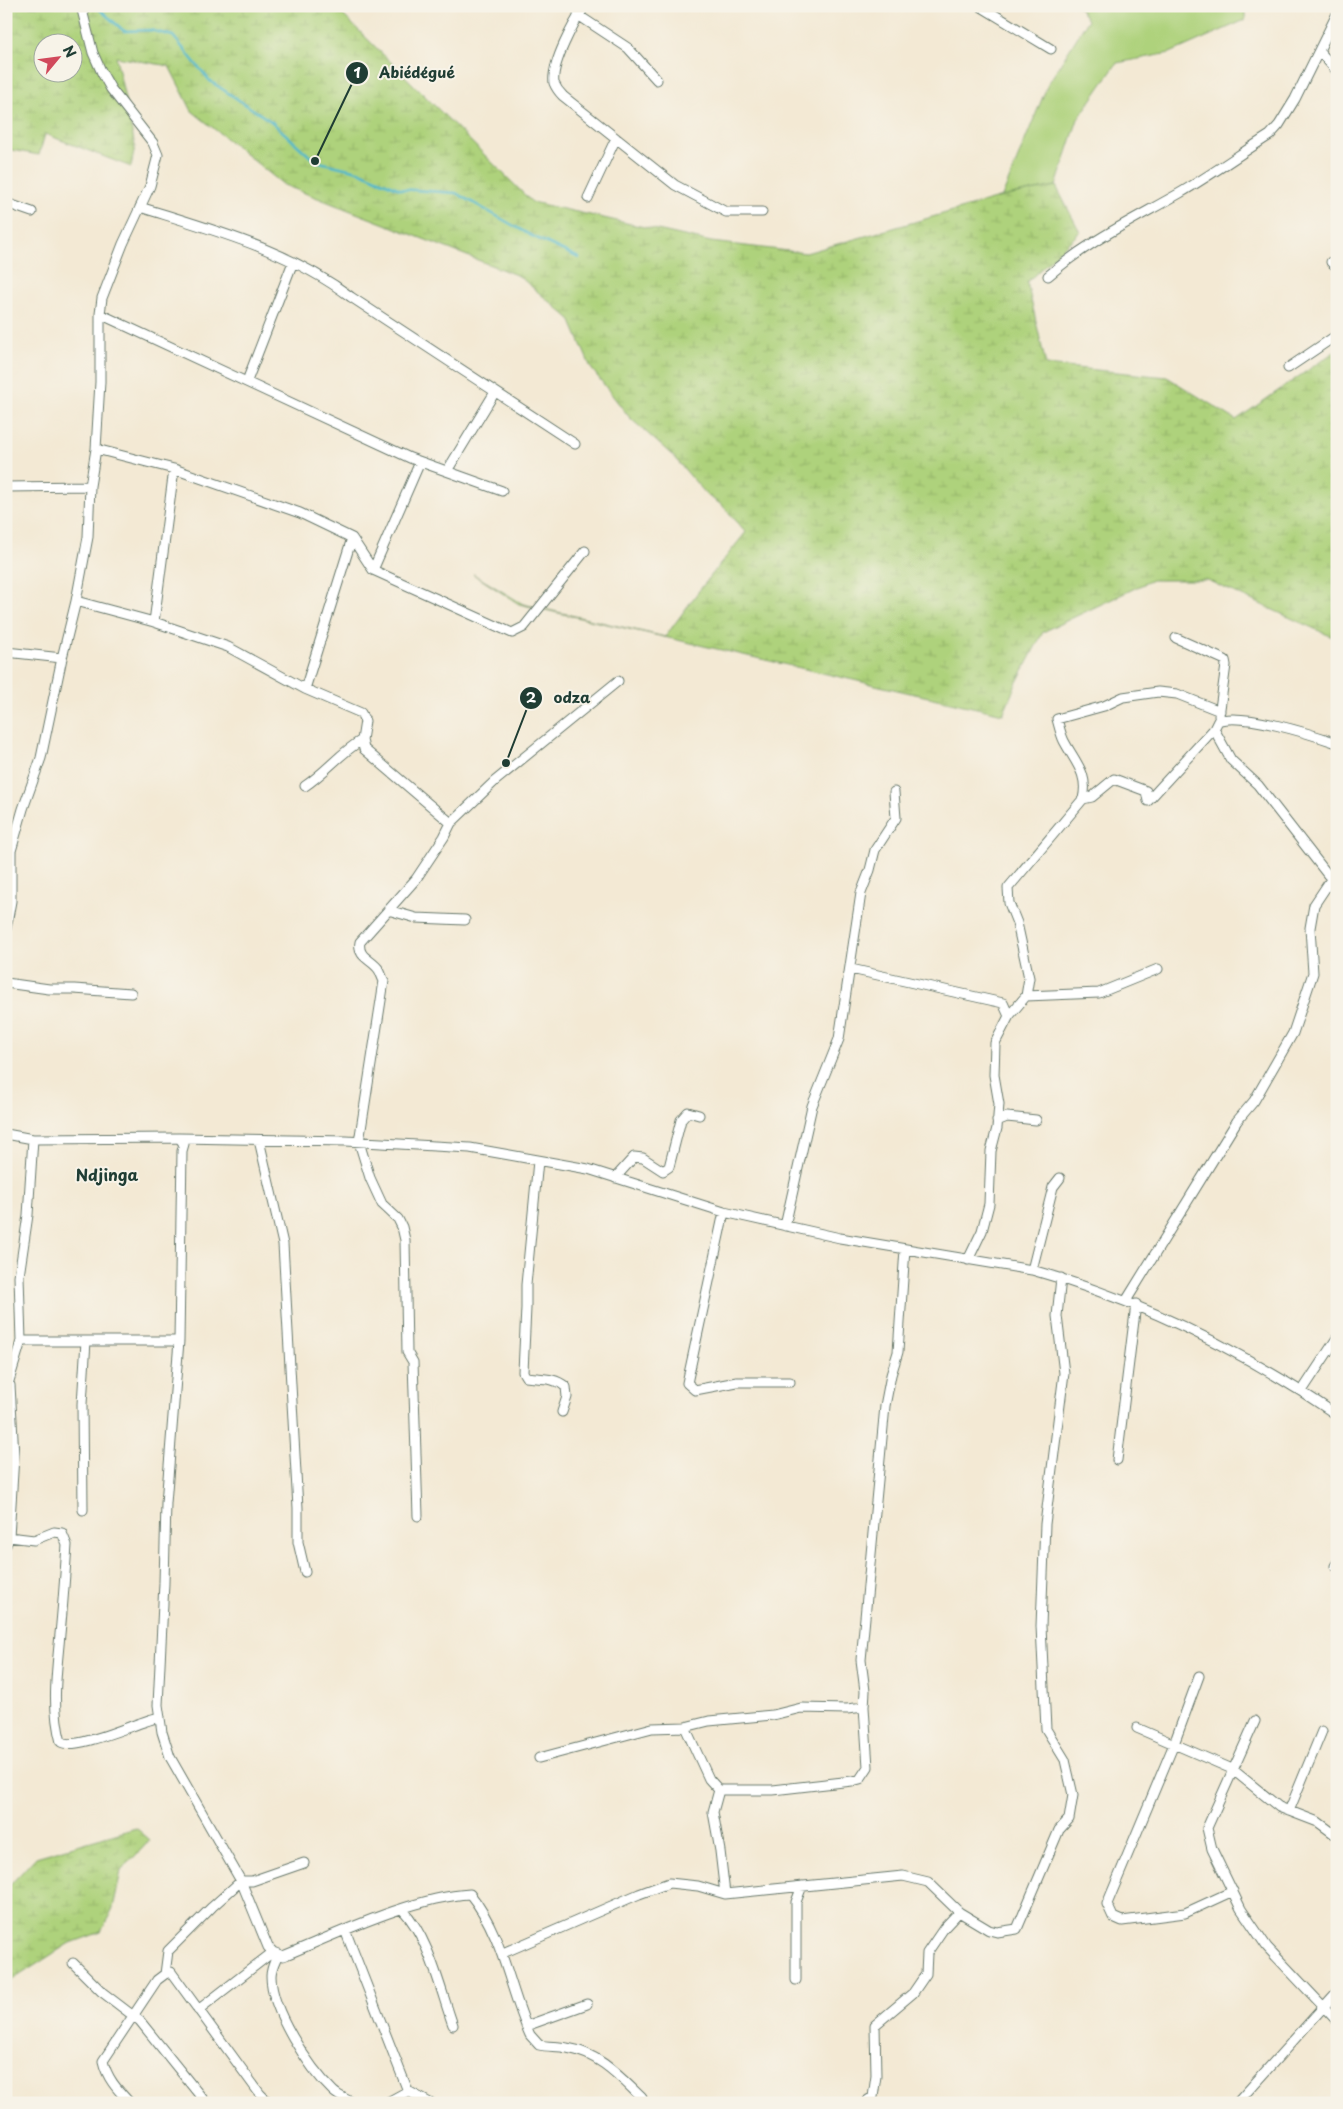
<svg xmlns="http://www.w3.org/2000/svg" width="1343" height="2109" viewBox="0 0 1343 2109" font-family="'Playpen Sans',sans-serif">
  <defs>
    <pattern id="wetland-marsh" width="20" height="14" patternUnits="userSpaceOnUse" patternTransform="scale(1.25)"><rect width="20" height="14" fill="#aed27b"/><path d="M1 5h8M5 5V1M11 12h8M15 12V8" fill="none" stroke="#95b56b"/></pattern>
  </defs>
  <rect width="100%" height="100%" fill="#f7f3e8"/>
  <filter id="ink" filterUnits="userSpaceOnUse"><feTurbulence type="fractalNoise" baseFrequency=".02" numOctaves="2"/><feDisplacementMap in="SourceGraphic" scale="10" xChannelSelector="R" yChannelSelector="G"/><feConvolveMatrix kernelMatrix="1 2 1 2 8 2 1 2 1" color-interpolation-filters="sRGB"/></filter>
  <filter id="wash" filterUnits="userSpaceOnUse"><feTurbulence type="fractalNoise" baseFrequency=".0096" numOctaves="4" result="noise"/><feDisplacementMap in="SourceGraphic" scale="20" xChannelSelector="R" yChannelSelector="G"/><feGaussianBlur stdDeviation="1.12" result="paint"/><feColorMatrix in="noise" values="0 0 0 0 0 0 0 0 0 0 0 0 0 0 0 0 0 1.4 0 .05"/><feComposite in="paint" operator="in"/></filter>
  <g filter="url(#wash)">
    <rect width="100%" height="100%" fill="#f3e9d4"/>
    <path fill="#aed27b" stroke="#668858" d="M1078 6H1245V20L1170 53 1117 63 1078 119 1056 186 1002 197 1048 84 1088 20Z"/>
    <path fill="url(#wetland-marsh)" stroke="#668858" fill-rule="evenodd" d="M6 6H334L532 202 711 242 806 253 1002 197 1056 186 1080 232 1027 282 1046 365 1167 377 1236 420 1337 350V639L1207 580H1152L1043 632 1016 684 1003 714 519 604 473 574 523 604 665 637 698 592 746 532 722 505 708 496 672 455 630 418 591 368 570 319 519 276 284 185 192 111 169 66 116 57 135 146 131 167 45 134 39 155 6 149ZM42 42H72V72H42Z
      M136 1828 150 1840 121 1871 113 1908 101 1932 68 1944 6 1984V1889L10 1885 36 1857Z"/>
    <g fill="none" stroke-linecap="round" stroke-linejoin="round">
      <path stroke="#4fb8cc" stroke-width="2.5" d="M96 6 124 31 150 30 173 36 210 81 272 122 315 161 358 171 400 189 456 193 530 235 579 258"/>
    </g>
  </g>
  <g filter="url(#ink)">
    <g fill="none" stroke-linecap="round" stroke-linejoin="round">
      <defs>
        <path id="minor" d="M585 6C574 22 551 64 554 83 556 88 559 92 563 96L675 185 726 212H762
          M980 6 1051 49
          M578 15 628 48 657 80
          M1319 51 1337 71
          M588 198 616 138
          M6 203 32 212
          M140 207C213 230 289 250 351 297L575 444
          M1331 262 1337 267
          M1048 276C1090 240 1133 220 1180 193 1211 175 1240 154 1270 135L1279 125 1295 99 1337 14
          M100 314 410 458 502 491
          M1288 368 1337 335
          M247 381 293 262
          M96 449 174 469 300 513 352 538 373 570 512 633 524 627 585 551
          M447 471 495 392
          M6 487 90 486
          M373 570 420 462
          M76 601 154 622 228 647 305 689 361 713 365 721 362 740 364 749 451 823
          M154 622 174 469
          M1176 638 1225 660 1226 665 1219 716
          M6 652 62 658
          M305 689 352 538
          M1214 729 1231 760 1258 785 1328 875 1337 878
          M305 786C326 772 341 752 362 740
          M1083 799C1089 774 1075 762 1064 741 1061 735 1059 726 1057 719L1104 706 1123 697 1158 692 1177 694 1220 711
          M1148 801 1214 729 1218 721C1241 712 1311 734 1337 743
          M388 910 416 918 465 920
          M6 929 11 901V851L23 809 41 758 62 658 76 601 88 537 90 486 96 449 100 382V314L102 298 123 244 150 186 158 155 153 143 111 89 102 73 93 53 81 6
          M851 969 1003 1003 1009 1016
          M6 983 49 989H74L131 993
          M1026 996 1099 993 1158 969
          M997 1121 1007 1117 1036 1120
          M6 1134 33 1139 179 1138 346 1141 470 1148 588 1169 724 1212 840 1238 1032 1270C1143 1301 1242 1350 1337 1415
          M180 1139 184 1144 182 1151 179 1341 166 1503 164 1583 158 1705 162 1732 170 1757 241 1881 268 1947 273 1952 283 1956C337 1934 413 1897 470 1894 503 1935 509 1988 530 2035L539 2045C548 2047 558 2046 567 2048 599 2053 620 2077 642 2098
          M259 1140 283 1244 298 1508V1542L305 1572
          M538 1161 526 1285V1308L523 1372 526 1377C541 1379 554 1377 566 1387L567 1397 562 1412
          M615 1178 634 1157 643 1158 663 1171 669 1167 681 1120 688 1112 699 1115
          M724 1212 687 1383 695 1390 737 1382H790
          M785 1226 812 1106 839 1039 861 893 870 870 875 850 896 818 894 792
          M968 1260 982 1231 989 1204 991 1151 997 1128 999 1104 994 1075 995 1043 1009 1016 1026 996 1029 978 1017 923 1009 903 1008 888 1083 799 1092 797 1114 779 1146 791 1148 801
          M1032 1270 1053 1187 1060 1178
          M1126 1301 1237 1121 1254 1101 1293 1033 1313 973 1310 928 1314 905 1332 878
          M21 1341H179
          M6 1391 21 1341 19 1276 28 1215 33 1139
          M1302 1391 1337 1338
          M1117 1460 1136 1304
          M83 1510 82 1404 86 1341
          M418 1516 413 1362 407 1352 405 1240 402 1227 398 1219 382 1204 370 1178 359 1142 384 981C382 978 381 973 379 970 372 959 357 958 360 942L416 879 444 837 451 823 495 781 618 681
          M9 1537 34 1540 54 1532 62 1533 67 1545C65 1575 63 1604 60 1634 57 1670 51 1706 61 1742 77 1751 139 1721 160 1717
          M6 1545 9 1537 14 1456 10 1385
          M1335 1566 1337 1563
          M1199 1676 1174 1744 1107 1904 1113 1917 1122 1921 1185 1913 1233 1891
          M1255 1721 1207 1828 1212 1849 1241 1909 1267 1947 1337 2021
          M685 1727 709 1779 719 1790 713 1812 720 1851 725 1894
          M1137 1728 1232 1769 1279 1807 1318 1822 1337 1836
          M539 1758 652 1728 685 1727 709 1721 773 1715 801 1708 847 1709 864 1707
          M719 1790H773L852 1781 860 1779 868 1767 864 1707 865 1691 861 1660 885 1406 891 1375 898 1352 905 1249
          M1289 1811 1322 1731
          M402 1909C429 1937 440 1989 453 2025
          M345 1930 408 2091 430 2103
          M503 1953 639 1894 669 1883 698 1886 725 1894 903 1876 928 1882 959 1912 989 1930 997 1932 1017 1929 1059 1830 1069 1819 1073 1795 1065 1760 1046 1729 1041 1626 1045 1524 1064 1373 1057 1316 1061 1278
          M278 1954C275 1961 271 1968 271 1976 271 2010 309 2068 333 2091 338 2096 346 2099 353 2103
          M73 1963 102 1992 140 2021 206 2103
          M165 1974 168 1951 212 1907 241 1881H252L304 1863
          M796 1980V1902L802 1886
          M198 2010 273 1952
          M526 2026 587 2004
          M868 2100 873 2097 876 2076 875 2025 913 1993 926 1974 927 1953 944 1928 959 1912
          M130 2103C118 2090 107 2079 103 2061L157 1980 165 1974 171 1972 260 2094 269 2103
          M386 2103 408 2091
          M1237 2103 1337 1992"/>
      </defs>
      <use href="#minor" stroke="#69796c" stroke-width="11"/>
      <use href="#minor" stroke="#fff" stroke-width="9"/>
    </g>
  </g>
  <g text-anchor="middle" dominant-baseline="central" stroke-width="4" stroke-linejoin="round" paint-order="stroke">
    <g font-size="16" font-weight="bold" fill="#1f3d34" stroke="#f7f3e8">
      <text x="107" y="1174">Ndjinga</text>
    </g>
  </g>
  <path fill="none" stroke="#1f3d34" stroke-width="2" d="M315 161L357 73M506 763L531 698"/>
  <g fill="#1f3d34" stroke="#f7f3e8" stroke-width="2">
    <circle cx="315" cy="161" r="5"/>
    <circle cx="506" cy="763" r="5"/>
    <circle cx="357" cy="73" r="12"/>
    <circle cx="531" cy="698" r="12"/>
  </g>
  <g font-size="15" text-anchor="middle" font-weight="bold" fill="#fff">
    <text x="357" y="78">1</text>
    <text x="531" y="703">2</text>
  </g>
  <g font-size="15" text-anchor="middle" font-weight="bold" fill="#1f3d34" stroke="#f7f3e8" stroke-width="4" stroke-linejoin="round" paint-order="stroke">
    <text x="417" y="78">Abiédégué</text>
    <text x="572" y="703">odza</text>
  </g>
  <rect width="1343" height="2109" fill="none" stroke="#f7f3e8" stroke-width="25"/>
  <g transform="translate(58 58) rotate(61)"><circle r="24" fill="#f7f3e8" stroke="#a1aaa0"/>
  <path d="M0-4L9 19L0 12L-9 19Z" fill="#d1495b"/>
  <text y="-8" font-size="14" font-weight="bold" text-anchor="middle" fill="#1f3d34">N</text>
  </g>
</svg>
